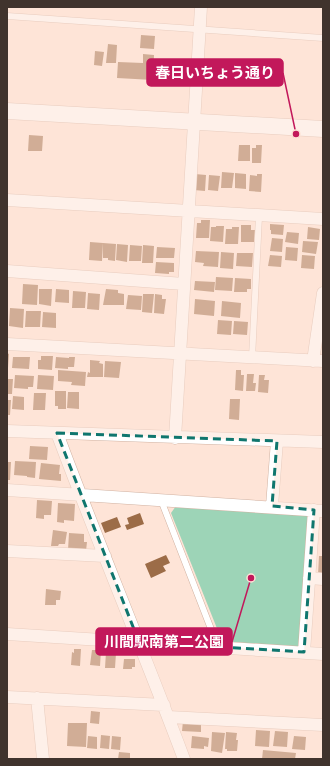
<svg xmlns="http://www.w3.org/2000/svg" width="330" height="766" viewBox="0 0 330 766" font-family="'Open Sans','Noto Sans JP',sans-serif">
  <rect width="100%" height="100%" fill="#fee4d7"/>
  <path fill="#9dd4b7" d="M176 506 309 514 299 647 222 641 171 513Z"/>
  <path fill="#9c6c47" d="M141 35 155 36 154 49 140 48Z
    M108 44 117 45 116 63H106Z
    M95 51 104 52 102 66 94 65Z
    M143 54 154 55 153 80 117 78 118 62 143 63Z
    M29 135 43 136 42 151H28Z
    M239 145H250V161H238Z
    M256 145H262L261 163H252V148H256Z
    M222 172 234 173 232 188H221Z
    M235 173 246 174V189L235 188Z
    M195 174 206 175 205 191 194 190Z
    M257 174H262L261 192 249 191 250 175 257 176Z
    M209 175 220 176 218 191 208 190Z
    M201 220H210L209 238H196L197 223H201Z
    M270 224 284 225 283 235 271 234V230H270Z
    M241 225H251V230H255L254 242H241Z
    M216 226H224L223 242 210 241 211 227H216Z
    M232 227H239L238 244H225L226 229H232Z
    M308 227 320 229 319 240 307 239Z
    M287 232 299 233 298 244 285 242Z
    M272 238 283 239 282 252 270 251Z
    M303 241 318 242 316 254 302 252Z
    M90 242 103 243 102 261 89 260Z
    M103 243 116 244 115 261 108 260V258H103Z
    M117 244 128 245 127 262 116 260Z
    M130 245 142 246 141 261H129Z
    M143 245 154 246 153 263H142Z
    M157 247 175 248 174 258H156Z
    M286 247 298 248 297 261 285 260Z
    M196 251 219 252 218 267 203 266 204 263 195 262Z
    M221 252 234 253 233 269 220 268Z
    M237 253H253L252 267 236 266Z
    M270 255 282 256 281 267 268 266Z
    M302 255 315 256 314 269 301 268Z
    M156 262 174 263V272H169V274L155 273Z
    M216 277 233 278 232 291 215 290Z
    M235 278 251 279V289H247V292H234Z
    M195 281 215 282 214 292 194 290Z
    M23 284 38 285 37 305 22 304Z
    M39 289H52L51 306 39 304Z
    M56 289 69 290V303L55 302Z
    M106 289 118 290V293L124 294V305H103Z
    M73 291 86 292 85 308H72Z
    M88 293 100 294 99 310 87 309Z
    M143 294H154L152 313 142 312Z
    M155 294 162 295V299H166L164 314 154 313Z
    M128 295 142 296 141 310 126 309Z
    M195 299 215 301 214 316 194 314Z
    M222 301 241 303 240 318 221 316Z
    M10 308 24 309 23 328 9 326Z
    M26 311H41L40 327H25Z
    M43 312 56 313V328L42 327Z
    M218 320 232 321 231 335 217 334Z
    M234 321 248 322 247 335 233 334Z
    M7 353 9 354 8 368H7Z
    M41 356H53L52 370 38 369V360H41Z
    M13 357H30L29 369 12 368Z
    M56 357 69 358V357H75L74 367H68V369L55 368Z
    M90 360 100 361 99 363 103 364V377H87L88 372 90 373Z
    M105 361 121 362 119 378 104 377Z
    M58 370 86 372 85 386 71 385 72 382 58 381Z
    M236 370H241V375H244L243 391 235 390Z
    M247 374H254L253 383H256L255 391H246Z
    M15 375 34 376 33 387H28V389L14 388Z
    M38 375 54 376 53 390 37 389Z
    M259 375H265L264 380H269L268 393 258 392Z
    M7 379H13L12 394H7Z
    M55 391H66V409H58V406H55Z
    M68 392H79V409L67 408Z
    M34 393H46L45 410H33Z
    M13 396 24 397V410L12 409Z
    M230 399H240L239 420 229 419Z
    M7 400H11L10 415H7Z
    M30 446 48 447 47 460 29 459Z
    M15 461 36 462 35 478 27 477V476L14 475Z
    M7 462H11L10 480H7Z
    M41 463 60 465 59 474H61V481L39 479Z
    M37 500 52 501 51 515H44V519L36 518Z
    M58 503 75 504 74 521 64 520V523L57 522Z
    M140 513 144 524 127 530 125 525 129 524 127 518Z
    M117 517 121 527 105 533 101 523Z
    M53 530 67 532 65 544H59L58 546H51Z
    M69 533 84 534V542H87L86 551 68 550Z
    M166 555 170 563 163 566 166 571 151 578 145 564Z
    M319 556H323V575H318Z
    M46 589 61 591 60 600H56V605H45Z
    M74 649H81L80 666 71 665 72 652 74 653Z
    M92 650H101L100 666 90 665Z
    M106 652 116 653 115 668H105Z
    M124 659H135V667H132V669H123Z
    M91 711 100 712 99 724 90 723Z
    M183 721 201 723V732L182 731Z
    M68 723H87L86 747 67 746Z
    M256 730 270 731 269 747 255 746Z
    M275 731 288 732 287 747 273 746Z
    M212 732 225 733 222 753 211 751Z
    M226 732 237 733 236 740H238L237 751H227V749H225Z
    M101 735 110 736 109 749 100 748Z
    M88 736 97 737V749L87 748Z
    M112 736 121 737 120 750 111 749Z
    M192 736 209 738 208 747 204 746V749L191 748Z
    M294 736 306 737 305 750 292 749Z
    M263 750 296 753 295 759H262Z
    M119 752 130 753V759H118Z"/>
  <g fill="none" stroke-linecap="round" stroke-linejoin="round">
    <defs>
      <path id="service" d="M7 16 323 38
        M252 358 259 216
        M161 500 218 647"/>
      <path id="minor" d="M7 200 323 219
        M7 271 184 284
        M7 344 323 361
        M313 361 323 293
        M7 431 323 442
        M57 433C98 543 143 650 184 759
        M175 438 201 7
        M7 490 323 511
        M272 506 277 441
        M7 551 105 556
        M309 578 323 579
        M7 634 323 654
        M304 652 314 510
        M7 697 164 705
        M37 698 43 759
        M168 717 323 725"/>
      <path id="tertiary" d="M7 111 323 129"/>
    </defs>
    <use href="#service" stroke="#d1b2a2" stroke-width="7"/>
    <use href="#minor" stroke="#d1b2a2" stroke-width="13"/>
    <use href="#tertiary" stroke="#d1b2a2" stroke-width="17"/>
    <use href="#service" stroke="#fff" stroke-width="6"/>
    <use href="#minor" stroke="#fff" stroke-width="12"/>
    <use href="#tertiary" stroke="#fff" stroke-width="16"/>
  </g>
  <path d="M0 0H330V766H0ZM57 433 277 441 272 506 314 510 304 652 139 642Z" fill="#fee4d7" fill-opacity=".55" fill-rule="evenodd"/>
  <path fill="none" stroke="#0f766e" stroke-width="3" stroke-dasharray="8 5" stroke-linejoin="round" d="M57 433 277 441 272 506 314 510 304 652 139 642Z"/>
  <path fill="none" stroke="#c2185b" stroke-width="1.5" d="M296 134L283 73M251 578L232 642"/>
  <g fill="#c2185b" stroke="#fee4d7" stroke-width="1.5">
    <circle cx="296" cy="134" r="4"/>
    <circle cx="251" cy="578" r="4"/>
  </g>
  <g fill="#c2185b" stroke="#c2185b" stroke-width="1.5">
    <rect x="147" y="59" width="136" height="27" rx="4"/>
    <rect x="96" y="628" width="136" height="27" rx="4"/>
  </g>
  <g font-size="15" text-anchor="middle" font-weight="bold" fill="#fff">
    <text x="215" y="78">春日いちょう通り</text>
    <text x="164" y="647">川間駅南第二公園</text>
  </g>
  <rect width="330" height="766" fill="none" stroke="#40332d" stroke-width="16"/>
</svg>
